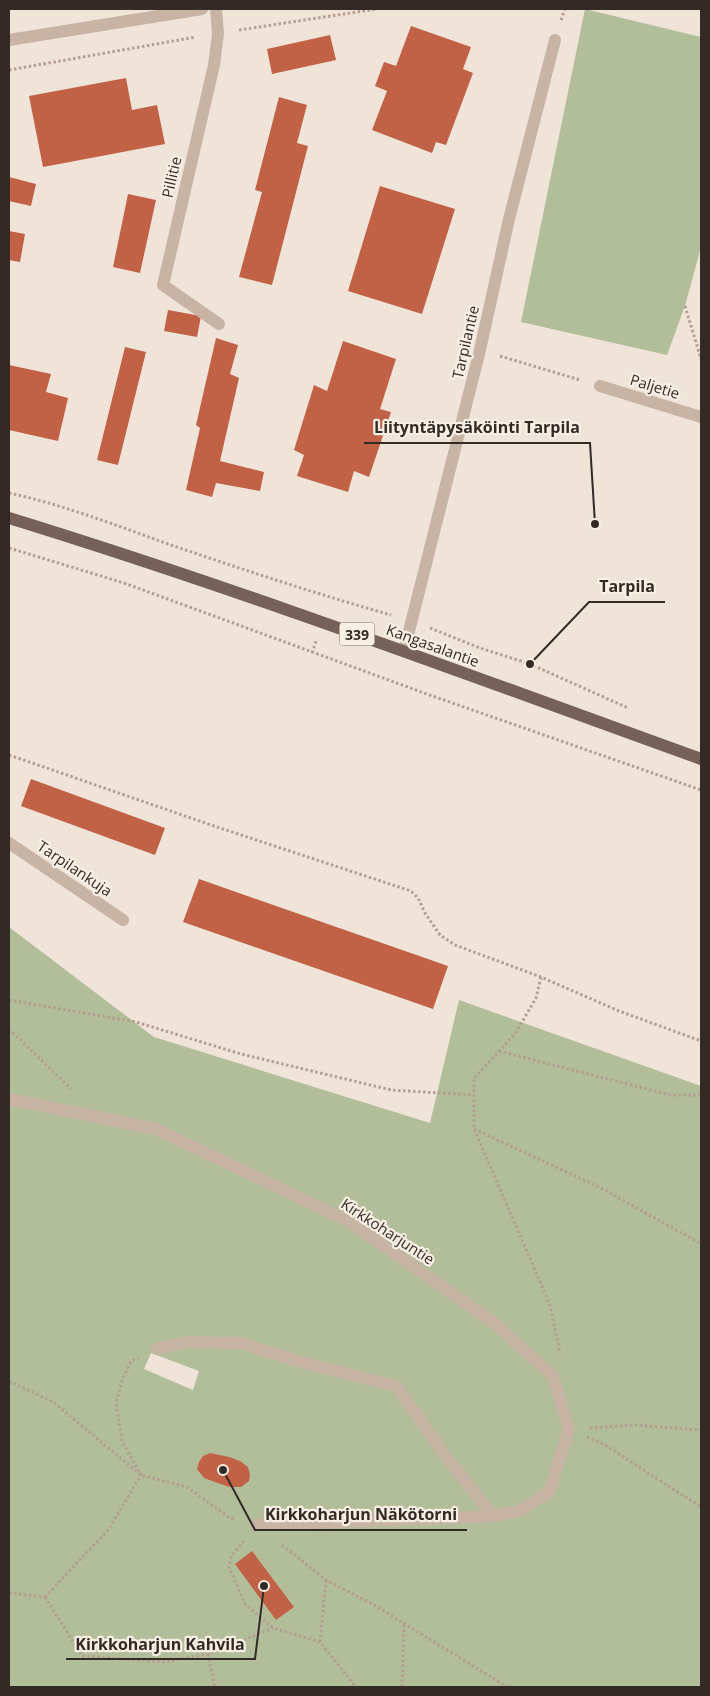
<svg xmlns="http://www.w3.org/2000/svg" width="710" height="1696" viewBox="0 0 710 1696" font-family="'Open Sans',sans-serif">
  <rect width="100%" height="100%" fill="#f0e4d9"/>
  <path fill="#b2be9a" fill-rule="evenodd" d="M585 9 701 37V247L685 306 667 355 521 322Z
    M9 927 154 1037 430 1123 459 1000 701 1086V1687H9ZM151 1353 199 1371 193 1390 144 1369Z"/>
  <path fill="#c16146" d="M411 26 471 47 463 69 473 73 446 145 436 142 432 153 372 130 387 91 375 86 384 62 396 66Z
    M330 35 336 60 272 74 267 49Z
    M126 78 132 110 157 105 165 144 43 167 29 96Z
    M279 97 307 105 297 143 308 146 272 285 239 277 262 192 255 190Z
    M9 177 36 184 31 206 9 201Z
    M380 186 455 209 422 314 348 291Z
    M128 194 156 200 140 273 113 267Z
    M9 231 25 234 20 262 9 260Z
    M168 310 201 316 197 337 164 331Z
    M216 338 238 345 230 374 239 378 220 461 264 472 260 491 216 483 212 497 186 490 200 428 196 425Z
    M343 341 396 359 380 409 391 412 369 477 354 471 348 492 297 476 304 455 294 450 314 385 327 391Z
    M125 347 146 352 118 465 97 460Z
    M9 365 51 374 46 392 68 398 58 441 9 430Z
    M31 779 165 828 155 855 21 806Z
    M199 879 448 966 433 1009 183 922Z
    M210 1453 229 1457 240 1461 248 1467 250 1475 249 1481 241 1487H229L204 1478 197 1469 199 1462 203 1456Z
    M252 1551 294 1607 276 1620 235 1564Z"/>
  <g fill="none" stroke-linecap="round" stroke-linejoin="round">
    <path stroke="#b39e90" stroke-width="3" stroke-dasharray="2.5 2.5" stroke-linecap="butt" d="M561 20 565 9
      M239 30 377 9
      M9 70 196 37
      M685 306 701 359
      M500 356 580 380
      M9 493C64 505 118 526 171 545 244 570 317 594 391 615
      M9 548 124 583 424 693 701 790
      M430 628 480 648 530 664 628 708
      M312 653 316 641
      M9 755 214 826 411 891 418 898 425 913 440 935 455 945 541 977 619 1011 701 1041
      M541 977 536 998 515 1034 474 1078V1129L550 1305 560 1353
      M9 1000 136 1022 241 1054 391 1090 474 1095
      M9 1029 71 1089
      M499 1051 670 1095H701
      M474 1129 601 1188 701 1244
      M9 1381 53 1402 141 1475 187 1487 230 1518 236 1519
      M590 1428 635 1425 701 1430
      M587 1437 605 1445 701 1507
      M244 1541 231 1557 229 1567 245 1604 273 1628 320 1642
      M282 1545 326 1580 376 1606 507 1687
      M326 1580 320 1642 356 1687
      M9 1593 45 1597
      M45 1597 109 1529 141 1475 122 1441 116 1403 122 1381 131 1361 139 1358
      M45 1597 82 1656 165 1662 208 1654 273 1628
      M208 1654 215 1687
      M402 1687 404 1624"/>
    <path stroke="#c7b4a5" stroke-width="12" d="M216 9 218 34 214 65 163 285 219 324
      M9 40 202 9
      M600 386 701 417
      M404 651 480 350 509 219 555 40
      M9 843 123 920
      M9 1099 156 1129 348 1221 493 1322 553 1376 569 1429 549 1492 519 1511 493 1516 256 1525
      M157 1349 186 1342 240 1343 298 1361 396 1386 447 1458 493 1516"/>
    <path stroke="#756158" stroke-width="12" d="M9 518C243 590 471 676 701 759"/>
  </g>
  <g text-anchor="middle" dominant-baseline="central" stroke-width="4.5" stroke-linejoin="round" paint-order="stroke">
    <rect fill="#f8efe5" stroke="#6e655f" stroke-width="1" x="339.5" y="622.5" width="35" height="23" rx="4"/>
    <g font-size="14" font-weight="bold" fill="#332a26">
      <text x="357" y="634">339</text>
    </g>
    <g font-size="15" fill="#332a26" stroke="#f8efe5">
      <text transform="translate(171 177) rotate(-77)">Pillitie</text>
      <text transform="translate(465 342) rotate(-77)">Tarpilantie</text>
      <text transform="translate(655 386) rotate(17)">Paljetie</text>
      <text transform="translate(433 645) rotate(20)">Kangasalantie</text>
      <text transform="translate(75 868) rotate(34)">Tarpilankuja</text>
      <text transform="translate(388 1231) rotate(33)">Kirkkoharjuntie</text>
    </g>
  </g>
  <path fill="none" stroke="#332a26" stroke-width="2" d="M595 524L590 443H364M530 664L589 602H665M223 1470L255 1530H467M264 1586L255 1659H66"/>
  <g fill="#332a26" stroke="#f8efe5" stroke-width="2">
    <circle cx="595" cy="524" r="5"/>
    <circle cx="530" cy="664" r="5"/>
    <circle cx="223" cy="1470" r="5"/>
    <circle cx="264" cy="1586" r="5"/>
  </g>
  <g font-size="16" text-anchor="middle" font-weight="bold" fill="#332a26" stroke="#f8efe5" stroke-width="4.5" stroke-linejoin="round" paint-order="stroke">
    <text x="477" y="433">Liityntäpysäköinti Tarpila</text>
    <text x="627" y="592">Tarpila</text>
    <text x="361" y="1520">Kirkkoharjun Näkötorni</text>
    <text x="160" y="1650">Kirkkoharjun Kahvila</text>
  </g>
  <rect width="710" height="1696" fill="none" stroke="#332a26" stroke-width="20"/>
</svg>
